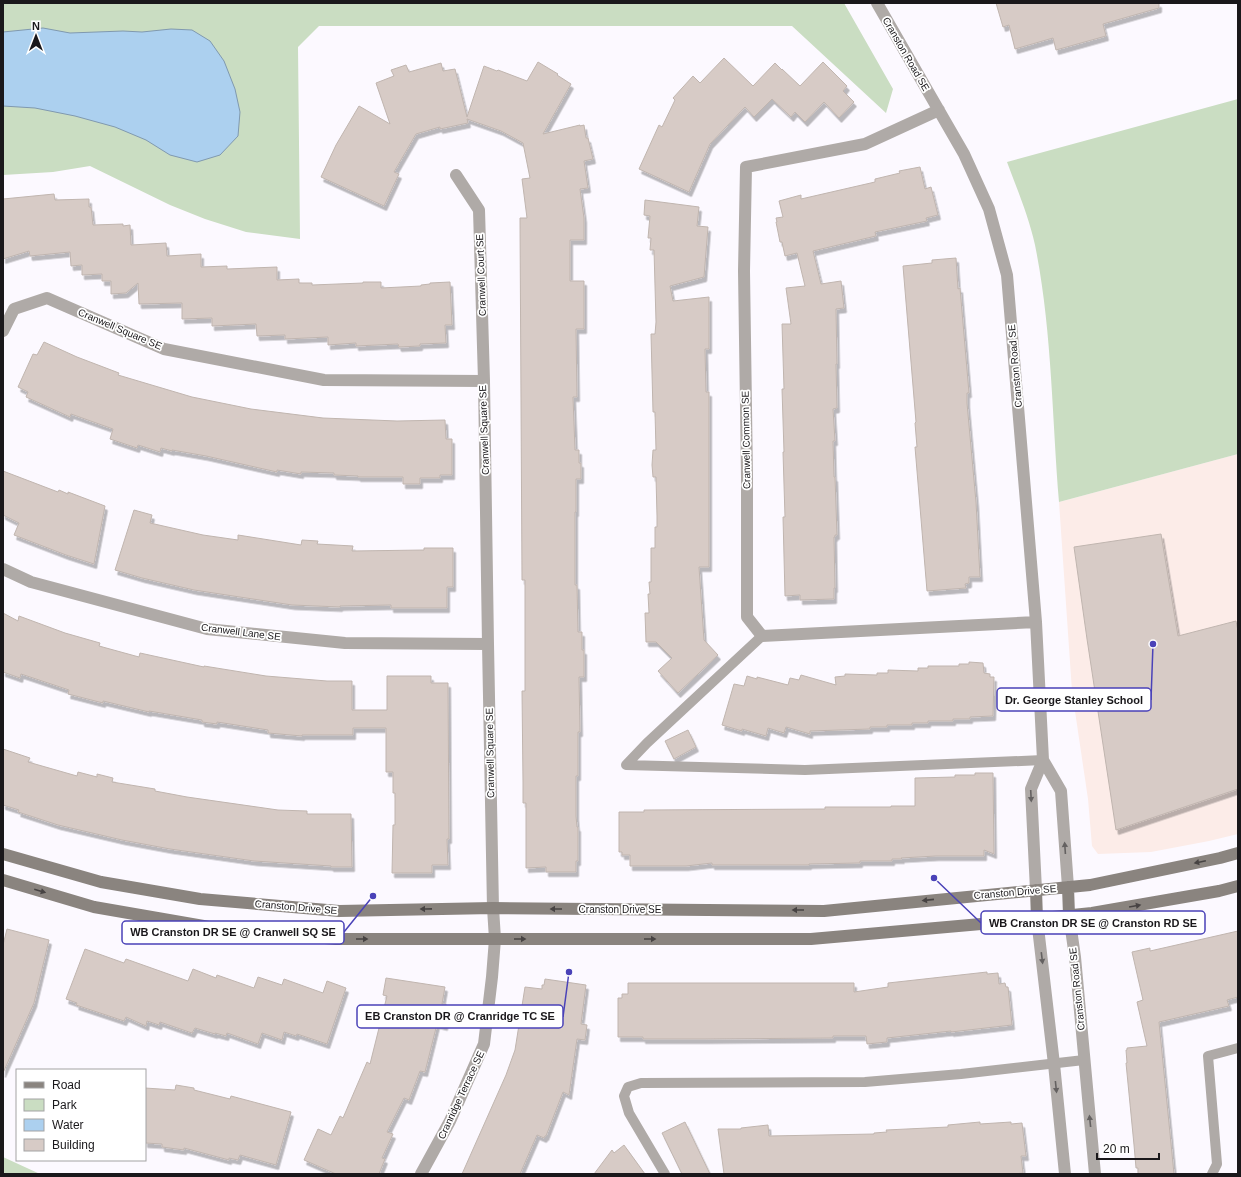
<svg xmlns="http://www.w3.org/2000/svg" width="1241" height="1177" viewBox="0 0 1241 1177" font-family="Helvetica,sans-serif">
  <defs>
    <filter id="shadow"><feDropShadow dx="2.5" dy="4.5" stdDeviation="0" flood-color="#0004"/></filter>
  </defs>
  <rect width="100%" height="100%" fill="#fcf9ff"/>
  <path fill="#fcece8" d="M1238 454V834L1209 841 1151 852 1098 854 1092 846 1088 799 1072 691 1059 502Z"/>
  <path fill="#caddc2" d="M3 3H844L893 89 886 113 792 26H319L298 47 300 239 246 232 205 219 170 205 90 166 53 172 3 175Z
    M1238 99V454L1059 502C1052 417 1052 329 1035 245 1029 217 1017 189 1007 162Z
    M3 1157 40 1174H3Z"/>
  <path fill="#acd0ef" stroke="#8099af" d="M43 28 70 33 123 31 142 32 171 29 192 30 210 41 224 61 235 89 240 112 238 136 220 155 197 162 170 155 146 140 115 127 75 116 35 108 3 106V32Z"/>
  <path fill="#d7cbc6" stroke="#c0b5af" filter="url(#shadow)" d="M996 3H1159V8L1103 24 1106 36 1056 50 1053 38 1015 49 1009 25 1003 27Z
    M724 58 753 86 775 63 782 70V69L800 86 823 62 847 86 843 91 854 102 839 118 824 102 805 122 795 112 791 117 772 99 754 117 745 107 710 144 689 192 639 169 659 125 662 127 675 100 673 98 693 76 700 83Z
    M538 62 558 74 557 75 571 84 543 134 580 125V126L584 125 586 138H588L593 159 584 161 588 188 580 189 584 218V240H570V281H584V329H576L577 397H573L575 450H579V463H581V479H576V512H575V585H577L578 632H582V650H584V677H579L580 732H578V776H576V816L577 827H578V861H576V872H546V867L526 868V803H523V782L522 691H525V580H522L520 218H527L522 179 530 178 523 143 501 131 467 119 468 123 440 129V127L416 134 394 172 399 174 384 206 321 177 336 145 359 106 390 124 376 83 394 76 391 70 406 65 409 72 441 63 443 71 455 69 467 117 484 66 497 71 498 70 527 81Z
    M920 167 925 189 931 187 938 215 926 218 927 221 875 232 876 236 813 251 821 284 841 281 844 308 836 309 837 364H836L837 408 833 409 835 441H833L834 477H835L837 535H835V537H834L835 588H834V599L800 600V595L785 596 783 517H785L783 452H784L782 389H784L782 324H791L786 288 805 286 797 253 785 256 782 242H780L776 222H777L776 218 783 217 779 201 801 195V199L875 182V179L900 173 899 171Z
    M54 194 55 200 89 199V207H91L93 225 123 224V226L130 225 131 245 166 243 167 256 201 254V267L227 266V269L277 267V280L299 279V283H312V285L363 283V282H381V288L421 286V285L430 284V283L450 282 452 325H445L446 343 420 344V346L399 347 398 344 356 346V343L328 345V337L285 339V335L257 336 256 324 212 326V318L182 319V303L139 304 138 283 126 293 111 294V281H102V274L82 275V265L71 266 70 252 30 256 29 251 3 259V199Z
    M645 200 699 207 697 226 708 227 704 277 670 286 673 301 709 297V349H705L706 392H709V567H699L704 640 718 655 678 693 658 671 672 658 656 642H646L645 613H649L648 594H650L649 582H651V548H655V527H657V516L656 477H653L652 465 653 450H656L655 412H653L651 334H655L656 322 654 250H650L651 238H648L650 216 644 215Z
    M956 258 958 289 960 288 969 393H967V403L976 502 980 577H969V583L965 584 966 588 927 591 915 447H917L915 423 916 422 903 266 932 263V260Z
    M44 342 77 357 119 373 118 375 192 397 251 409 323 418 397 421 445 420 446 439H452V475H440V478H420V484H403V477H358V476L334 475V473L301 472V474L277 470V472L206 456 172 450V451L161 448 160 452 138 445 137 448 110 439 113 429 71 414 70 417 26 397 28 392 18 387 33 354 37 355Z
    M3 471 58 492 59 490 68 494V492L105 506 94 564 66 555 14 535 19 523 3 515Z
    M134 510 152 515 150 523 203 535 238 540V535L301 545 302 540 318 541 317 544 353 546 352 551 424 550V548H453V587H447V608H391V605L340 606V607L292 605 194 590 142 578 115 570Z
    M1161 534 1178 636 1236 621 1238 631V789L1116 830 1087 639 1074 547Z
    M3 613 18 621 19 616 65 633 100 643 99 646 139 657 140 653 204 667V666L266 676 327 681H352V710H387V676H431V683H448L449 839H447L448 865H432V873H392L393 825H395V793H393V772H386V728H353V735H302V736L268 733V730L217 722V724L202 722V720L149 711V712L103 701V703L68 694 69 690 21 674 20 678 3 672Z
    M969 662 983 663 984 673 990 674V677H994L993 716 970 717V719H953V721H928V723H912V725H887V727H870V729L810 731V734L786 727 784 733 768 728 766 736 742 729V731L722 725 734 684 744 686 747 676 757 679V677L788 685 790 678 799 680 801 675 836 685 835 677 845 676V674L877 675V673H888V670L918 671V668H928V666H959V664H969Z
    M688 730 696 747 674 759 665 741Z
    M3 749 30 758 28 762 77 776 78 772 97 777V774L113 778 112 782 155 789V791L187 797 278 810 307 811V814H351L352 867H331V866L254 861 170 849 122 840 58 825 18 812 19 810 3 805Z
    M975 773H993L994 854 984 850V856H936L901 858 902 859H892V861H860V863L809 864V865H712V863L686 866H630V855H622V852H619V812H644V810L825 809V807H891V806H915V778L955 777V775H975Z
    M7 929 49 940 34 1003 3 1073V945Z
    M1238 931V997L1227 1000 1229 1006 1159 1022 1174 1174H1138V1168H1136L1134 1145 1126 1063H1127L1126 1050H1127V1048L1147 1046 1137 1002 1143 1000 1132 952 1150 948V951Z
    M85 949 124 963 126 959 188 981 193 969 216 978 217 975 254 988 258 977 282 985 284 979 323 993 327 981 346 988 327 1044 297 1034 296 1036 284 1032 282 1040 262 1033 258 1044 227 1033 226 1036 215 1033V1034L195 1028 192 1033 160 1022 159 1025 147 1021 146 1026 126 1017 124 1021 76 1005 77 1003 66 999Z
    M987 972V974L998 973 999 984 1005 983 1006 987H1008L1012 1025 951 1032V1031L887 1038V1042L867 1044 866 1036H833V1038L706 1039H643V1037H618V998H622V994H628V983H854V992L888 987V983Z
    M386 978 445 987 442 1004H446L445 1026 437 1024 425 1072 420 1071 409 1100 404 1098 387 1132 393 1134 382 1158 385 1159 379 1174H336L304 1160 318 1129 331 1135 340 1116 343 1118 367 1062 370 1064 387 996 383 995Z
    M545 979 586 985 581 1024 587 1025 585 1040 577 1039 569 1095 563 1092 546 1136H545L544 1138 537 1135 520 1174H462L506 1075 515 1050 525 987 542 989V985H544Z
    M176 1085 194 1088V1090L230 1099 231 1096 291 1112 276 1165 240 1155 238 1160 229 1158V1160L184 1148V1150L162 1147V1144L145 1143V1088L175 1090Z
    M685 1122 710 1174H682L662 1133Z
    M980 1122V1124L1011 1122V1124L1022 1123 1026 1156H1021L1023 1173 1014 1174H724L718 1129H741V1128L768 1125 769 1136 874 1134V1133L887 1132 886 1130 948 1127V1125Z
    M624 1145 645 1174H594L612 1150 614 1153Z"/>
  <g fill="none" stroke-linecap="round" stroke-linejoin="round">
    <path stroke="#afaaa7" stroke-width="10" d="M762 636 647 743 626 765 805 770 1043 760
      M665 1174 629 1113 624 1096 628 1087 641 1083 865 1082 961 1074 1084 1060
      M1212 1174 1217 1164 1208 1056 1238 1048"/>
    <path stroke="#afaaa7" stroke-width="12" d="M877 3 964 154 989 209 1007 275 1036 622 1043 760 1061 791 1068 887
      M939 110 865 144 746 167 744 271 747 477V617L762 636 1036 622
      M456 175 479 210 484 381
      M3 331 14 309 47 298 164 349 324 380 484 381 488 644 493 908 495 939 492 977 484 1044 450 1121 421 1174
      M3 569 31 582 207 629 345 643 488 644
      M1036 890 1031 789 1043 760
      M1069 915 1075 957 1095 1174
      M1037 919 1054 1064 1065 1174"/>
    <path stroke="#8a847f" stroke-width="12" d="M3 854 101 882 200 899 339 911 493 908 824 911 1090 885 1220 858 1238 853
      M3 880 94 907 215 928 336 939H811L1015 921 1092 913 1219 891 1238 886
      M1068 887 1069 915
      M1036 890 1037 919"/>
  </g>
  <defs><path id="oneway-solid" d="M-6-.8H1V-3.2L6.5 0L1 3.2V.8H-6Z"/></defs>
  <g fill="#646161">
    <use href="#oneway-solid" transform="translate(1031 796) rotate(87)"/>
    <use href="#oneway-solid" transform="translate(1065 848) rotate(-94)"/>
    <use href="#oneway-solid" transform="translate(1042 958) rotate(83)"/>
    <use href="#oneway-solid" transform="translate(1056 1087) rotate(84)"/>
    <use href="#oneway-solid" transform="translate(1090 1121) rotate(-96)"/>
  </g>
  <g fill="#474343">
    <use href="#oneway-solid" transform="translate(1200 862) rotate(168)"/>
    <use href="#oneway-solid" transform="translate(40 891) rotate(16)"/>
    <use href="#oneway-solid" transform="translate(928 900) rotate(174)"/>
    <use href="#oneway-solid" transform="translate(1135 906) rotate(-10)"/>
    <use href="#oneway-solid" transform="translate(426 909) rotate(179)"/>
    <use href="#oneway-solid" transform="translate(556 909) rotate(-180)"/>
    <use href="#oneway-solid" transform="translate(798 910) rotate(-180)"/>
    <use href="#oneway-solid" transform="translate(362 939)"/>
    <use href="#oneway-solid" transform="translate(520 939)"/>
    <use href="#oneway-solid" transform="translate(650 939)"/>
  </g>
  <g text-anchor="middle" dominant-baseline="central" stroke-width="3.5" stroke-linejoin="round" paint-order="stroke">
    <g font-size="10" fill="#1a181b" stroke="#fff">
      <text transform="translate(906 54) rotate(60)">Cranston Road SE</text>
      <text transform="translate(481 275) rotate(-92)">Cranwell Court SE</text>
      <text transform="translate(120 329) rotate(23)">Cranwell Square SE</text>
      <text transform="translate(1015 366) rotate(-95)">Cranston Road SE</text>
      <text transform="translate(484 430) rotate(-92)">Cranwell Square SE</text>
      <text transform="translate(746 440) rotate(-91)">Cranwell Common SE</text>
      <text transform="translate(241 632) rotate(7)">Cranwell Lane SE</text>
      <text transform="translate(490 753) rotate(-91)">Cranwell Square SE</text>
      <text transform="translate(1015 892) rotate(-5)">Cranston Drive SE</text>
      <text transform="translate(296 907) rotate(5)">Cranston Drive SE</text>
      <text x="620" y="909">Cranston Drive SE</text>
      <text transform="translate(1077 989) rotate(-96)">Cranston Road SE</text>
      <text transform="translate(461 1095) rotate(-65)">Cranridge Terrace SE</text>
    </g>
  </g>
  <path fill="none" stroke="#4a42b8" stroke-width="1.5" d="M1153 644L1151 700M934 878L981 923M373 896L344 932M569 972L563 1017"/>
  <g fill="#4a42b8" stroke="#fff" stroke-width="1.5">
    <circle cx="1153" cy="644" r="4"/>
    <circle cx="934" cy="878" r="4"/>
    <circle cx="373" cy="896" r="4"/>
    <circle cx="569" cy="972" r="4"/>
  </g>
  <g fill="#fff" stroke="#4a42b8" stroke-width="1.5">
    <rect x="997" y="688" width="154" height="23" rx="4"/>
    <rect x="981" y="911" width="224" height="23" rx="4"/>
    <rect x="122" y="921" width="222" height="23" rx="4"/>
    <rect x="357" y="1005" width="206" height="23" rx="4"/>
  </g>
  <g font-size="11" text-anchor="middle" font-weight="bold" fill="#1a181b">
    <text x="1074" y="704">Dr. George Stanley School</text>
    <text x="1093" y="927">WB Cranston DR SE @ Cranston RD SE</text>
    <text x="233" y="936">WB Cranston DR SE @ Cranwell SQ SE</text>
    <text x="460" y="1020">EB Cranston DR @ Cranridge TC SE</text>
  </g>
  <rect width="1241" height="1177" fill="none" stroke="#1a181b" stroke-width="8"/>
  <rect x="16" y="1069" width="130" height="92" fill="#ffffff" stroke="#a3a3a4"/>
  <rect x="24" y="1082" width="20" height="6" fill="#8a847f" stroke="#a3a3a4"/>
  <text x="52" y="1089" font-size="12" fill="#1a181b">Road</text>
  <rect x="24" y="1099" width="20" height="12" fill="#caddc2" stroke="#a3a3a4"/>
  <text x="52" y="1109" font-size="12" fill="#1a181b">Park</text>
  <rect x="24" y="1119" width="20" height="12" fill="#acd0ef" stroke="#a3a3a4"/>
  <text x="52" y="1129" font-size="12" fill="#1a181b">Water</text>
  <rect x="24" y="1139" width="20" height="12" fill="#d7cbc6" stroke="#a3a3a4"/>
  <text x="52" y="1149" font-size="12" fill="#1a181b">Building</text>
  <g transform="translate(36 36)" stroke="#ffffff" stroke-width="3" paint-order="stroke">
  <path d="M0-3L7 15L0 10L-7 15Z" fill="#1a181b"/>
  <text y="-6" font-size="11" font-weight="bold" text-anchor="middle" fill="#1a181b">N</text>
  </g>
  <path d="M1097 1153v6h62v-6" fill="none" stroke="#1a181b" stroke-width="2"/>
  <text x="1103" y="1153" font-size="12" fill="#1a181b" stroke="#ffffff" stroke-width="3" paint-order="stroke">20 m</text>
</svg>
